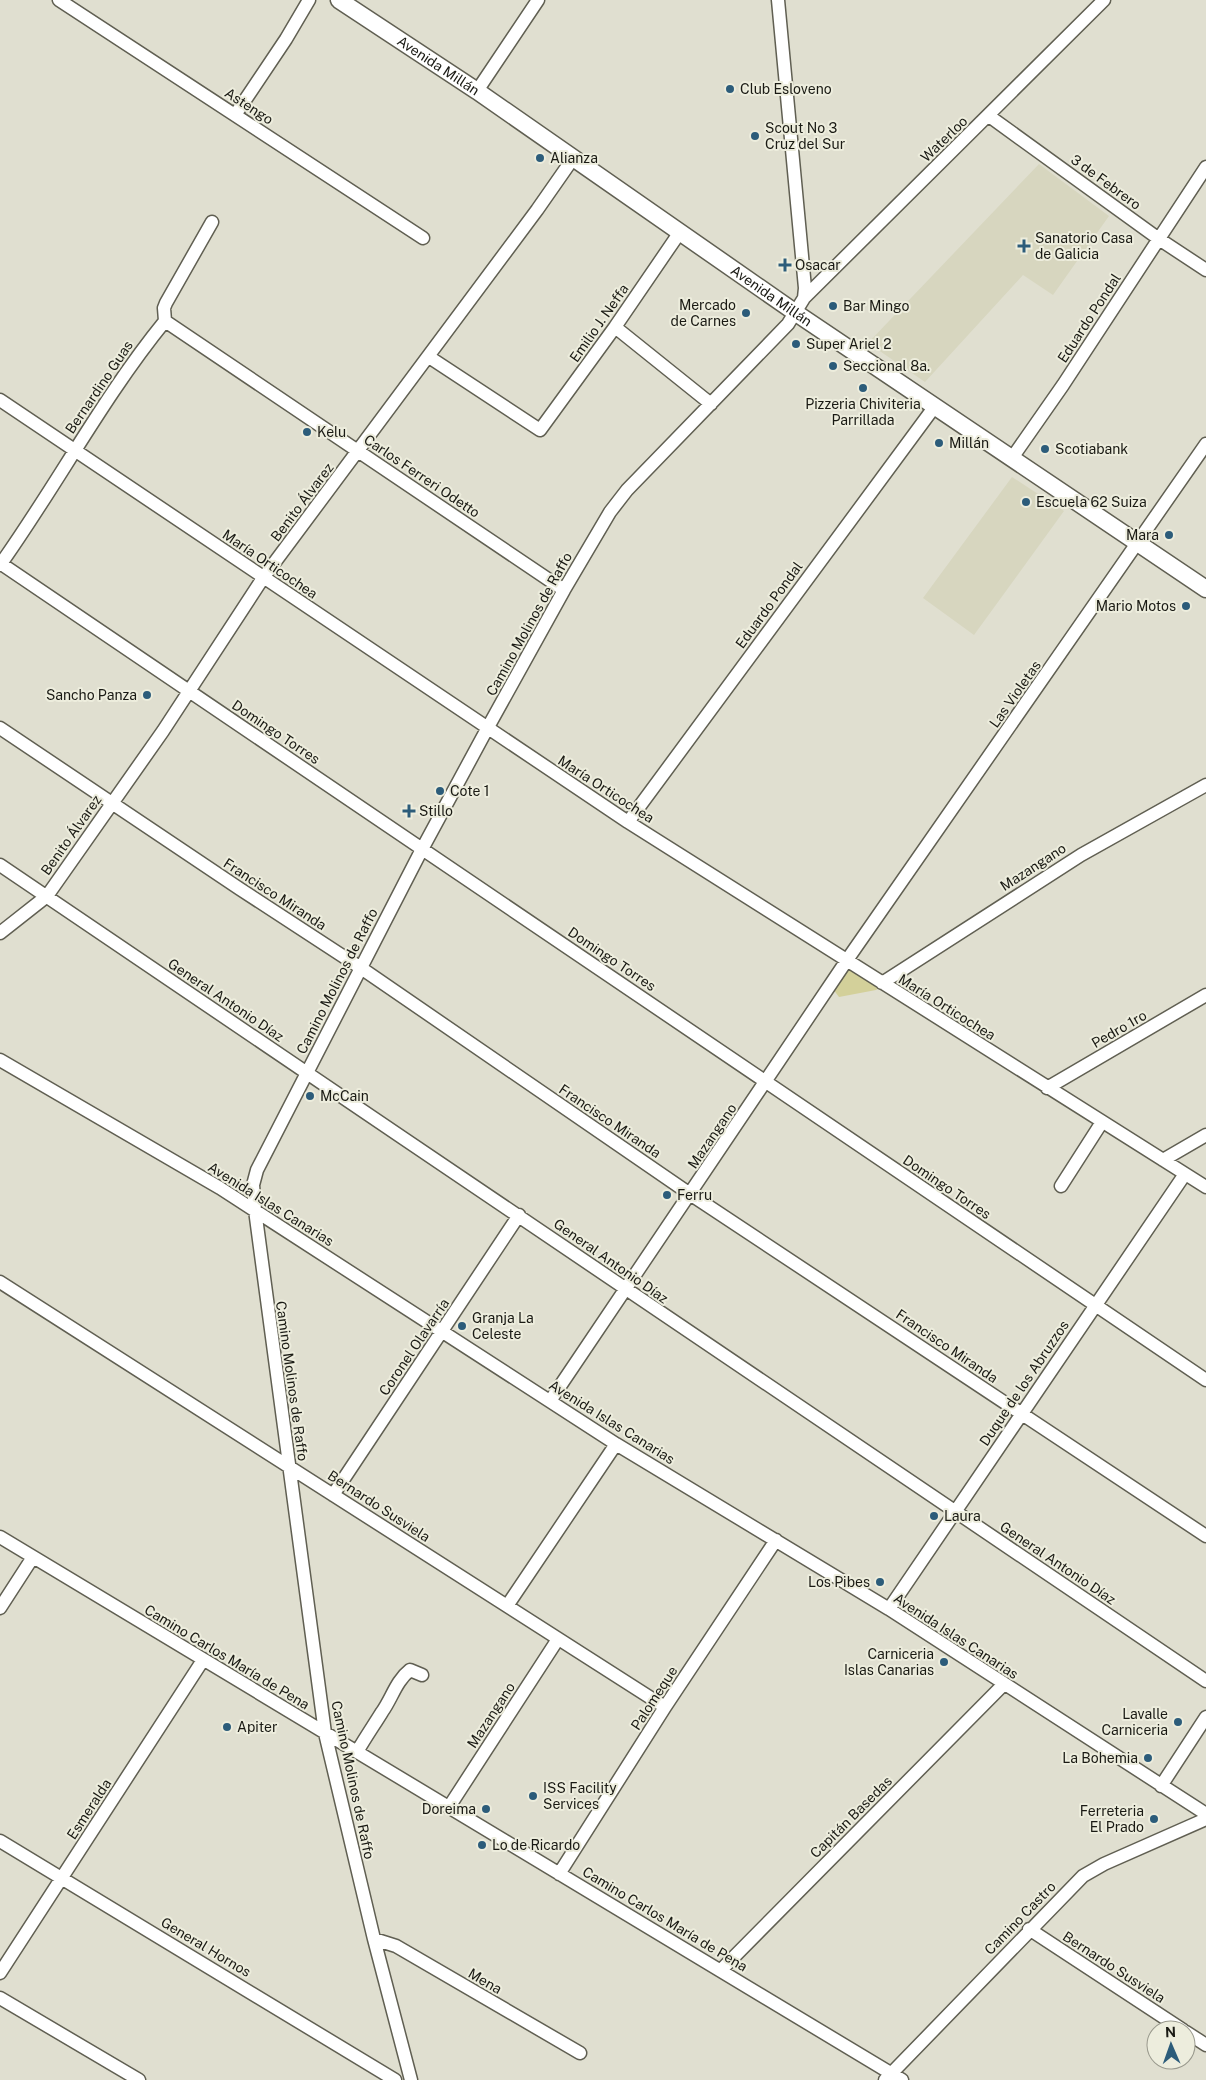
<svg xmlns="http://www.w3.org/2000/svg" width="1206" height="2080" viewBox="0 0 1206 2080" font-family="'Public Sans',sans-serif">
  <rect width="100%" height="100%" fill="#e0dfd0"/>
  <path fill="#d7d6bf" d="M1039 164 1109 216 1053 295 1023 275 925 382 868 343Z
    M1012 477 1064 511 974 635 923 598Z"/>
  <path fill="#d3d09a" d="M849 969 853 970 880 987 876 990 839 997 833 989 845 971Z"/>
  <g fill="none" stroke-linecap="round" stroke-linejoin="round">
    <defs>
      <path id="minor" d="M59 0 423 238
        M477 91 538 0
        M235 115 286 39 309 0
        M989 116 1159 239 1206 270
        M804 298 1104 0
        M165 321 564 590
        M615 327 711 404
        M429 357 540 430 615 327 680 232
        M0 400 628 822 1206 1187
        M1012 458 1063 385 1206 167
        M0 563 1206 1380
        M0 565C57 485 103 397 165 321L164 308 166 303 212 222
        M0 728 240 889 361 968 690 1194 1206 1536
        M628 822 935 406
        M0 865C402 1137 803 1410 1206 1681
        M0 933 47 896 163 731 263 578 537 210 574 157
        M882 983 1081 855 1206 785
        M0 1060 220 1188 616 1444 889 1609 1206 1814
        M1047 1088 1206 995
        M1163 1160 1206 1135
        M1061 1186 1102 1122
        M0 1282 665 1707
        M550 1401 847 960 1206 444
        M333 1495 519 1215
        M0 1537 902 2080
        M507 1606 616 1444
        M0 1608 33 1557
        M889 1609 1185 1174
        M357 1752C365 1738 374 1725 382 1712 392 1698 396 1681 410 1670L422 1675
        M1161 1786 1206 1717
        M449 1807 558 1639
        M0 1841 395 2080
        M559 1874 665 1707 776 1540
        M1029 1929 1183 2030
        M374 1939 396 1946 580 2053
        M721 1970 1003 1685
        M0 1973 203 1660
        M0 1998 139 2080
        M1186 2032 1206 2045
        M411 2080 374 1939 325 1733 255 1210 253 1185 257 1170 420 853 487 729 564 590 610 512 627 490 788 324 804 298 805 288 778 0
        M885 2080 1083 1876 1104 1864 1206 1819"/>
      <g id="major">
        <path id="s1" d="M339 0 477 91 796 313 1206 589"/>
      </g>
    </defs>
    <use href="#minor" stroke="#605f52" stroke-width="15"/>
    <use href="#major" stroke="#605f52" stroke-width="19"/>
    <use href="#minor" stroke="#fff" stroke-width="12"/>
    <use href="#major" stroke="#fff" stroke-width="16"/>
  </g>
  <g fill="#2c5c7a" stroke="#ededdd" stroke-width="2">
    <circle cx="730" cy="89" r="5"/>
    <circle cx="755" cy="136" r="5"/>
    <circle cx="540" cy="158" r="5"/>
    <path d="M1021.5 238.5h5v5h5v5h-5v5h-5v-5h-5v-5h5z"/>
    <path d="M782.5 257.5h5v5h5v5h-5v5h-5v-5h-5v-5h5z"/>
    <circle cx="833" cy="306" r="5"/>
    <circle cx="746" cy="313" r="5"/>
    <circle cx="796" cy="344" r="5"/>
    <circle cx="833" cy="366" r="5"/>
    <circle cx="863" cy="388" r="5"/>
    <circle cx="307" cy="432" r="5"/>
    <circle cx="939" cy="443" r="5"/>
    <circle cx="1045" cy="449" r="5"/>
    <circle cx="1026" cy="502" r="5"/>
    <circle cx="1169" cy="535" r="5"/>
    <circle cx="1186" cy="606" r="5"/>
    <circle cx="147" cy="695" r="5"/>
    <circle cx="440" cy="791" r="5"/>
    <path d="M406.5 803.5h5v5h5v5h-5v5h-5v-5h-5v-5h5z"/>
    <circle cx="310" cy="1096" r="5"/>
    <circle cx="667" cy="1195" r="5"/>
    <circle cx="462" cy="1326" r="5"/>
    <circle cx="934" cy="1516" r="5"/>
    <circle cx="880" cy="1582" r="5"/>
    <circle cx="944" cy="1662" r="5"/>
    <circle cx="1178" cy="1722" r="5"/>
    <circle cx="227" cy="1727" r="5"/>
    <circle cx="1148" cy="1758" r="5"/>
    <circle cx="533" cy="1796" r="5"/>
    <circle cx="486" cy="1809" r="5"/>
    <circle cx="1154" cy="1819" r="5"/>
    <circle cx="482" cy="1845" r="5"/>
  </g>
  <g text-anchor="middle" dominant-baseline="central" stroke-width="4" stroke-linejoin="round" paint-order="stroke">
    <g font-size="14" fill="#1a1a14" stroke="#ededdd">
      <text stroke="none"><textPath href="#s1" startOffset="119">Avenida Millán</textPath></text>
      <text transform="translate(249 106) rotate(33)">Astengo</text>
      <text transform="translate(944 139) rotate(-44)">Waterloo</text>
      <text transform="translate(1106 182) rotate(36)">3 de Febrero</text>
      <text stroke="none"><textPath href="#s1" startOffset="524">Avenida Millán</textPath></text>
      <text transform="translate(1089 318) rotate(-57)">Eduardo Pondal</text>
      <text transform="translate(599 323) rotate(-55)">Emilio J. Neffa</text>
      <text transform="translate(99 387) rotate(-56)">Bernardino Guas</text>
      <text transform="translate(422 476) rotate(34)">Carlos Ferreri Odetto</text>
      <text transform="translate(302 502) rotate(-53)">Benito Álvarez</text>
      <text transform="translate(270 564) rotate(34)">María Orticochea</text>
      <text transform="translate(769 605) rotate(-54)">Eduardo Pondal</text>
      <text transform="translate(529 624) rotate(-61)">Camino Molinos de Raffo</text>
      <text transform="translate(1015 694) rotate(-55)">Las Violetas</text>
      <text transform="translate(276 732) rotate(34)">Domingo Torres</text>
      <text transform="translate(606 789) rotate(33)">María Orticochea</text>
      <text transform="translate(71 835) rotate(-55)">Benito Álvarez</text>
      <text transform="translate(1033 867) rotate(-33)">Mazangano</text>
      <text transform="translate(275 894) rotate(33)">Francisco Miranda</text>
      <text transform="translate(612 959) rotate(34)">Domingo Torres</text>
      <text transform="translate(337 981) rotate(-63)">Camino Molinos de Raffo</text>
      <text transform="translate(226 1000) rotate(34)">General Antonio Díaz</text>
      <text transform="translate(947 1007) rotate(32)">María Orticochea</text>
      <text transform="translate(1119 1029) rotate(-30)">Pedro 1ro</text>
      <text transform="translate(610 1121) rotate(34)">Francisco Miranda</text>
      <text transform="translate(712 1136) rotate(-56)">Mazangano</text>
      <text transform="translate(947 1187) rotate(34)">Domingo Torres</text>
      <text transform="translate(271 1204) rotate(32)">Avenida Islas Canarias</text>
      <text transform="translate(611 1261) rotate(35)">General Antonio Díaz</text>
      <text transform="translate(947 1346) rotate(34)">Francisco Miranda</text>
      <text transform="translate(414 1347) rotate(-56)">Coronel Olavarría</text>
      <text transform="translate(292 1381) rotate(82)">Camino Molinos de Raffo</text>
      <text transform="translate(1024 1383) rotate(-56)">Duque de los Abruzzos</text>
      <text transform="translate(612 1422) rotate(32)">Avenida Islas Canarias</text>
      <text transform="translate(379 1506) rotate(33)">Bernardo Susviela</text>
      <text transform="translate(1058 1563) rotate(34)">General Antonio Díaz</text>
      <text transform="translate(956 1636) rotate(33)">Avenida Islas Canarias</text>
      <text transform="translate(227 1657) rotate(31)">Camino Carlos María de Pena</text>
      <text transform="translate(654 1698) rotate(-57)">Palomeque</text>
      <text transform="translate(491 1715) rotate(-57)">Mazangano</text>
      <text transform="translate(353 1780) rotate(78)">Camino Molinos de Raffo</text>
      <text transform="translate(89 1809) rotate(-57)">Esmeralda</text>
      <text transform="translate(851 1817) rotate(-45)">Capitán Basedas</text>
      <text transform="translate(1020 1918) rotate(-46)">Camino Castro</text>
      <text transform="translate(665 1919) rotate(31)">Camino Carlos María de Pena</text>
      <text transform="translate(206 1947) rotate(31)">General Hornos</text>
      <text transform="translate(1114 1967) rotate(33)">Bernardo Susviela</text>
      <text transform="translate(485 1981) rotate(30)">Mena</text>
    </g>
    <g font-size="14" fill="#1a1a14" stroke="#ededdd" text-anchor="start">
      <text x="740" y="89">Club Esloveno</text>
      <text x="765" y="128">Scout No 3<tspan x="765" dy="16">Cruz del Sur</tspan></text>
      <text x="550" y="158">Alianza</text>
      <text x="1035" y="238">Sanatorio Casa<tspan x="1035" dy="16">de Galicia</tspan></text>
      <text x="795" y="265">Osacar</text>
      <text x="736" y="305" text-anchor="end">Mercado<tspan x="736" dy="16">de Carnes</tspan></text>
      <text x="843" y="306">Bar Mingo</text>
      <text x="806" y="344">Super Ariel 2</text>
      <text x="843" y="366">Seccional 8a.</text>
      <text x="863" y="404" text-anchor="middle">Pizzeria Chiviteria<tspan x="863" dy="16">Parrillada</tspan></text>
      <text x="317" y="432">Kelu</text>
      <text x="949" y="443">Millán</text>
      <text x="1055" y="449">Scotiabank</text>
      <text x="1036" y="502">Escuela 62 Suiza</text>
      <text x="1159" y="535" text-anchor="end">Mara</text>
      <text x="1176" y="606" text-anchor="end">Mario Motos</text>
      <text x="137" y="695" text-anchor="end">Sancho Panza</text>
      <text x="450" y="791">Cote 1</text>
      <text x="419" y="811">Stillo</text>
      <text x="320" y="1096">McCain</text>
      <text x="677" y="1195">Ferru</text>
      <text x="472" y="1318">Granja La<tspan x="472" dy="16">Celeste</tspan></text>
      <text x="944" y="1516">Laura</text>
      <text x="870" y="1582" text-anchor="end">Los Pibes</text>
      <text x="934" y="1654" text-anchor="end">Carniceria<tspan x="934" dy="16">Islas Canarias</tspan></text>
      <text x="1168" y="1714" text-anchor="end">Lavalle<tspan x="1168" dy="16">Carniceria</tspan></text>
      <text x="237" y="1727">Apiter</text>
      <text x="1138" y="1758" text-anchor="end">La Bohemia</text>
      <text x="543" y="1788">ISS Facility<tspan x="543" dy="16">Services</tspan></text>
      <text x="476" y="1809" text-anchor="end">Doreima</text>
      <text x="1144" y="1811" text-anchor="end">Ferreteria<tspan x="1144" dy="16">El Prado</tspan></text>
      <text x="492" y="1845">Lo de Ricardo</text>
    </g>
  </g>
  <g transform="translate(1171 2045) rotate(358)"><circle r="24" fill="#ededdd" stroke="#99998d"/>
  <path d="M0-4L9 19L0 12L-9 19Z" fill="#2c5c7a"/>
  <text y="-8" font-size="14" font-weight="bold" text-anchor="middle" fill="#1a1a14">N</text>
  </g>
</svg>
